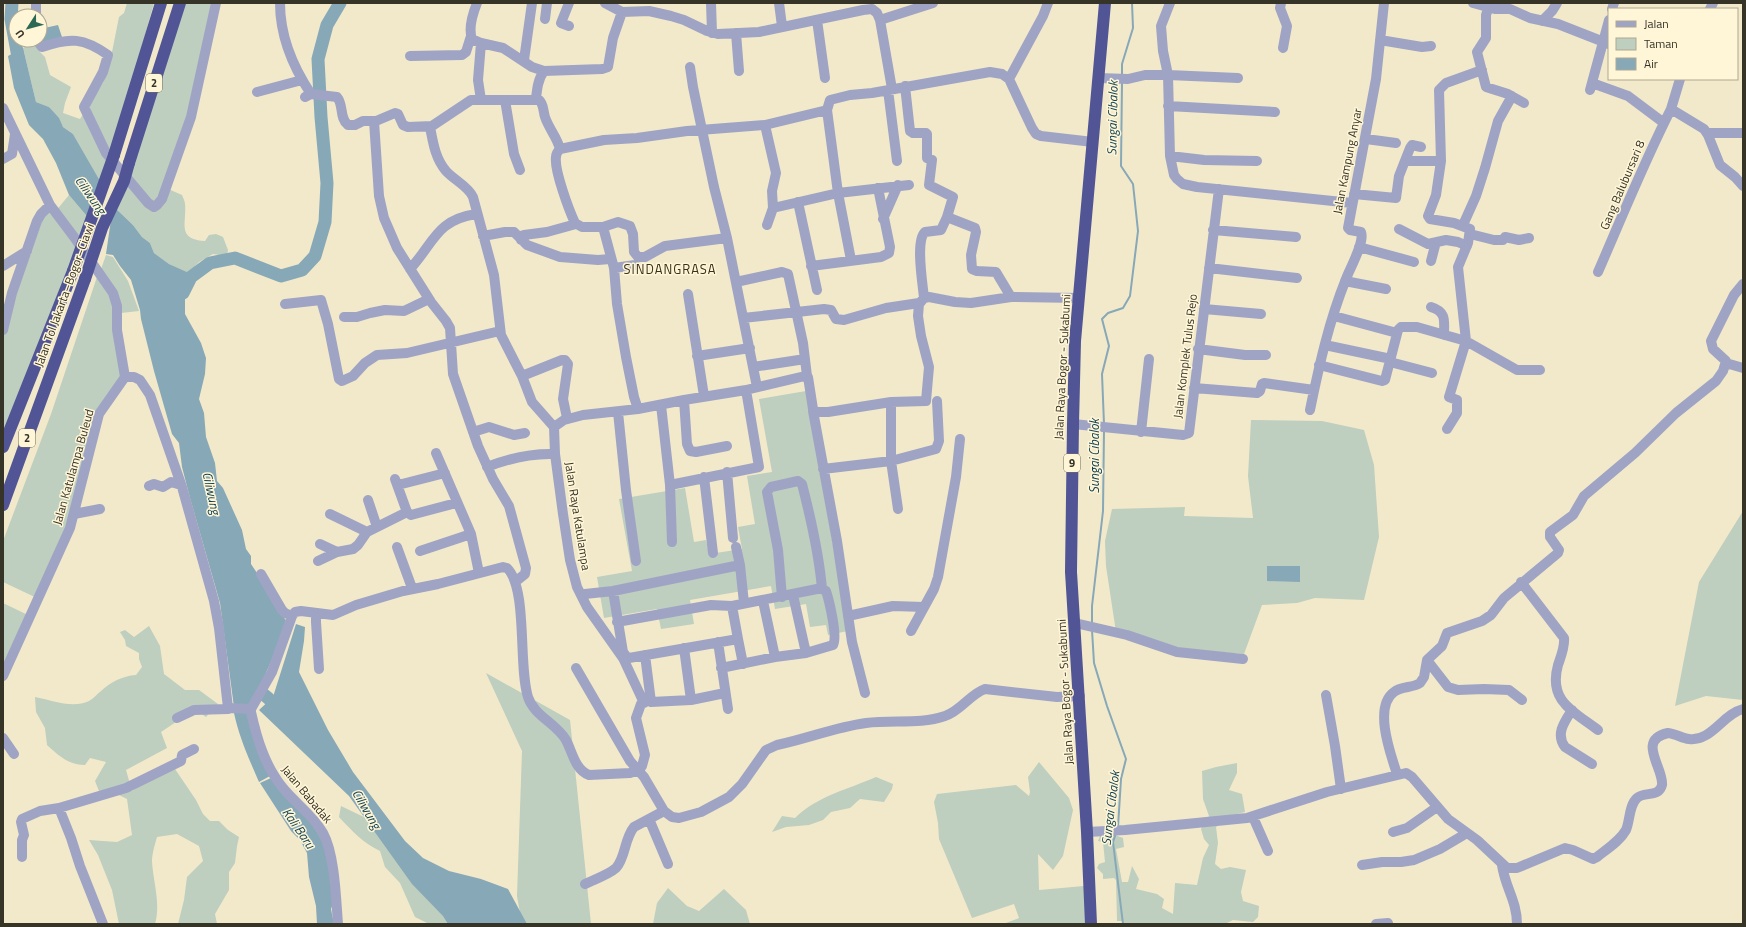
<svg xmlns="http://www.w3.org/2000/svg" width="1746" height="927" viewBox="0 0 1746 927" font-family="'Titillium Web',sans-serif">
  <rect width="100%" height="100%" fill="#f2e9cb"/>
  <path fill="#becebf" d="M127 3H154L103 186 73 134 63 127 49 107 36 102 23 48 36 40 40 52 45 57 50 75 71 87 65 103 63 113 80 119 103 83 111 57 119 17 124 13Z
    M179 3H216L208 43 166 188 182 195C183 198 185 201 185 204 187 223 176 239 205 241L209 235 216 234 223 237 228 250 227 256 213 254 199 262 188 273 169 264 154 253 150 243 142 237 133 225 113 206Z
    M69 195 91 221 3 447V330L46 210 55 212Z
    M106 255 113 257 128 281 139 311 121 313 100 272Z
    M97 277 110 296 129 375 101 411 76 514 39 599 3 582V541L51 414Z
    M806 391 848 631 828 635 826 625 810 627 806 604 775 609 771 586 690 600 694 624 661 629 657 609 604 618 597 577 632 571 619 499 685 488 694 542 706 540 709 554 742 549 738 527 755 524 747 476 772 472 759 399Z
    M1251 420 1322 421 1364 430 1374 465 1379 537 1364 600 1315 598 1297 603 1262 605 1244 654 1177 649 1116 632 1106 566 1105 541 1112 509 1185 507 1184 516 1253 518 1248 476Z
    M1743 511V700L1706 696 1675 706 1699 582Z
    M3 603 30 616 3 676Z
    M149 626 160 646 164 674 185 690H199L218 704 206 717 197 711 185 716 161 732 167 748 126 770 132 791 146 781 175 769 196 800 203 814 210 821H219L228 830 239 837 237 846 235 863 229 872V890L215 914 217 924H178L184 900 187 877 203 861 199 846 177 834 157 837C155 844 152 854 152 861 153 882 161 903 155 924H119L112 890 98 855 89 840 117 842 132 835 127 799 119 795 99 791 95 781 106 762 90 758 85 765C69 765 59 756 47 745L45 728 36 712 35 697C52 700 72 709 89 701 93 699 97 694 101 691 111 682 122 676 136 675L142 667 139 659V653L126 646 125 640 120 632 125 630 134 637Z
    M486 673 570 720 591 924H522L517 896 522 751Z
    M1039 762 1069 798 1073 810 1063 856 1053 870 1038 854 1039 890 1084 886 1086 924H1003L1019 918 1014 904 972 918 939 839 938 823 934 802 937 794 1016 785 1029 796 1030 792 1028 777Z
    M1237 763V773L1229 790 1242 794 1245 812 1233 815 1216 827 1218 843 1215 864 1221 869 1230 867 1246 870 1241 892 1243 901 1259 906 1258 917 1253 922 1233 920 1225 924H1122V921H1117L1116 880 1114 878 1103 879V874L1097 868 1099 864 1105 862 1103 842 1098 841 1100 836 1112 834 1123 838 1124 847 1116 849 1122 882H1128L1132 866 1139 879 1136 889 1157 894 1164 899 1162 908 1173 914 1175 883 1197 885 1203 858 1209 845 1204 839 1201 829 1209 816 1203 799 1202 771 1216 767Z
    M876 777 893 784 892 789 884 802 860 799 850 808 831 812 823 820 809 825 786 827 772 832 782 816 795 818C817 796 849 789 876 777Z
    M341 806 368 819 454 924H429L415 917 400 883 385 867 380 851C363 843 352 831 339 817Z
    M668 888 687 906 699 911 724 889 746 910 750 924H653L657 903Z"/>
  <path fill="#87a8b7" d="M58 25 62 37 43 42 40 29Z
    M23 48 36 102 49 107 59 118 63 127 73 134 103 186 91 221 69 195 56 163 43 139 29 125 14 88 8 56Z
    M113 206 133 225 142 237 150 243 154 253 169 264 189 273 191 280 185 298V314L201 343 206 358 205 374 199 399 204 413 206 437 215 463 217 481 223 488 242 530 246 549 251 556V564L279 606 287 624 252 706 234 707 220 603 190 498 182 467 179 443 172 434 154 371 141 319 140 310 131 280 120 266 113 255 106 254Z
    M1267 566H1300V582L1267 581Z
    M296 624 305 627 304 641 299 672 328 730 353 772 405 841 423 858 449 871 481 879 508 889 527 924H448L443 916 412 884 349 796 259 710 273 697Z
    M249 712 270 776 259 782C249 759 239 737 234 713Z
    M271 778C292 801 318 825 328 854 330 860 329 869 329 876L332 877 334 901 331 909 334 924H317L316 906 309 877 307 853 300 840 291 831 260 783Z"/>
  <g fill="none" stroke-linecap="round" stroke-linejoin="round">
    <path stroke="#87a8b7" stroke-width="2" d="M1122 76V64L1133 28 1132 3
      M1104 424 1102 374 1109 346 1102 319 1108 313 1123 308 1130 296 1138 231 1133 184 1121 166 1122 83
      M1092 623V606L1103 511 1104 431
      M1092 630 1094 663 1107 706 1126 759 1121 779 1118 827
      M1116 833 1113 842 1123 924"/>
    <path stroke="#87a8b7" stroke-width="13" d="M12 3 11 19 20 68
      M183 293 191 277 210 263 235 258 281 276 302 270 315 256 325 222 327 183 321 117 318 59 327 25 340 3
      M252 685 268 698 282 712"/>
    <path stroke="#a0a4c4" stroke-width="10" d="M280 3C280 36 293 67 311 94
      M477 3C473 13 468 28 472 39L481 43 503 48 532 67 544 71 602 69 608 67 613 38 622 12
      M569 3 561 23 569 26
      M605 3 622 12 649 11 671 16 684 20 707 31 718 34 759 32 863 10 872 9 877 13 880 20 892 89
      M711 3 712 33
      M779 3 782 26
      M1170 3 1161 26 1163 51 1168 75 1170 156 1174 175 1177 179 1183 184 1197 187 1352 203
      M1281 3 1280 8 1287 26 1283 48
      M1473 3 1495 9H1510L1530 18 1558 24 1609 44
      M1490 3 1486 15V38L1477 52 1486 87 1508 94 1524 103
      M1612 9 1614 3
      M1710 9 1713 3
      M36 16V3
      M545 19 547 3
      M817 20 825 78
      M880 20 933 3
      M1542 21 1552 11 1557 3
      M736 33 739 71
      M38 40 39 43 42 47C70 37 84 38 108 55L103 72 84 107 106 153 148 203 154 207 157 205 162 199 191 117 216 3
      M1380 40 1422 47 1431 46
      M481 43 478 80 481 100
      M410 56 462 55 466 52 471 36
      M524 60 532 3
      M690 67 693 87 714 187 727 238 757 387
      M1098 78 1128 79 1145 75H1168L1238 78
      M1009 79 1043 16 1048 3
      M1680 79 1671 109 1704 129 1708 135 1720 165 1735 177 1743 186
      M1592 83 1628 96 1664 123
      M905 86 910 131 913 133H926L927 134V158L932 160 929 185 953 197 947 217
      M888 90 897 161
      M1590 90 1609 20
      M257 92 302 80
      M305 97 311 94 337 97C344 105 339 118 348 125H355L363 121H376L395 113 398 114 403 125 408 127 432 126 471 100H539C544 104 543 111 545 117 549 129 557 137 560 149
      M536 99C537 89 538 79 544 71
      M505 100 514 154 520 170
      M1168 106 1275 112
      M3 108 50 205 74 237 113 293 117 306V330L125 377
      M827 110 838 193 851 260
      M374 121 379 196 384 218 397 248 431 302 446 321 450 328 453 374 478 446 493 479 509 506 526 568 525 574 515 582
      M765 125 776 173 772 191 773 208 767 225
      M430 127C433 142 435 158 446 171 454 180 468 186 473 197L494 275 501 335 522 376 532 402 554 427
      M1707 133H1743
      M1366 139 1396 143
      M1170 156 1204 160 1257 161
      M3 159 12 154 15 134
      M1405 161H1441
      M1354 194 1396 198 1399 176 1410 148 1412 145 1421 147
      M798 202 817 290
      M773 208 838 193 909 185
      M883 219 898 185
      M1463 225 1476 196 1485 168 1498 121 1512 96
      M603 227 618 222 630 226 633 234 634 252 638 257H645L665 246 727 238
      M1399 229 1428 244 1446 240 1458 242 1467 246
      M1213 230 1296 237
      M1470 234 1494 240H1503L1505 237 1519 240 1529 238
      M483 236 505 232H514L527 245 560 257 598 260 610 259
      M521 240V236L524 235 547 232 576 224
      M1359 247 1414 262
      M1431 261 1436 242
      M3 266 27 251
      M811 266 881 257 889 253 890 247 878 188
      M614 268 635 265
      M1209 268 1297 278
      M410 269C434 243 436 220 476 214
      M1598 272C1622 217 1644 162 1671 109
      M1345 281 1386 289
      M736 282 782 272 788 274 803 343 807 376
      M688 294 704 396
      M924 298C923 285 915 241 925 232L941 230 947 217 975 228 976 232 971 255 972 269 977 271 996 272 1011 297
      M285 304 321 300 328 324 339 379 342 381 353 376 365 363 377 355 407 353 500 331
      M1431 307C1447 312 1444 321 1444 335
      M1204 309 1261 314
      M1334 316 1397 333
      M344 317H357L370 313 385 310 404 311 429 299
      M743 318 824 309 831 310 836 319 844 320 886 308 919 303
      M3 330 12 293 37 221 41 214 50 205
      M1325 345 1391 359
      M1198 349 1245 355H1266
      M697 356 750 348
      M1390 362 1432 373
      M1726 363 1743 368
      M1319 365 1382 381 1385 380 1398 330 1401 327H1417L1466 341 1517 370H1540
      M753 367 805 359
      M522 376 562 360H565L568 364 563 399 567 418
      M125 377H134L140 380 150 395 182 487 214 601 219 628 228 708 251 709
      M1194 388 1257 393 1260 391 1262 384 1264 383 1314 390
      M684 400 687 444 690 451 696 452 727 446
      M891 402V461L898 509
      M661 405 670 485 759 467 746 390
      M638 409 634 397 626 357 617 304 614 268 603 227H582L575 223C569 210 554 170 556 157 556 154 558 151 560 149L604 140 637 138 687 131 765 125 827 110 830 100 850 95 872 93 990 72 1002 74 1009 79 1032 128 1036 134 1041 136 1093 142
      M1310 410C1319 366 1329 321 1346 279 1350 268 1365 242 1361 232L1350 230 1348 228 1376 79 1384 3
      M813 411 837 541 852 642 865 693
      M618 412 626 490 636 561
      M1073 424 1183 435 1189 433 1219 189
      M1447 429 1457 413V400L1449 397 1466 341 1458 267 1468 243 1470 229 1454 223 1430 219 1428 216 1436 195 1441 161 1439 90 1446 83 1482 70
      M473 432 489 427 514 435 525 433
      M1141 432 1149 359
      M436 453 471 534 479 573
      M487 467C510 458 531 453 555 454
      M823 469 891 461 936 449 939 441 937 401
      M727 472 733 538
      M704 477 713 553
      M395 479 407 512 411 515 456 503
      M398 485 445 473
      M670 485 672 542
      M149 486 154 484 163 487 171 482 181 485
      M368 500 377 527
      M74 514 100 509
      M330 514 367 532
      M320 544 337 552
      M397 547 412 588
      M736 547 740 565 744 603
      M420 551 471 534
      M318 561 337 552 353 549 358 545 367 532 407 512
      M261 574 282 610 285 613 292 616
      M1521 582 1564 638C1565 647 1561 656 1558 665 1548 701 1573 711 1598 730
      M613 591 623 652 626 656 629 658 738 639 732 606
      M585 594 613 591 740 565
      M793 595 806 653
      M782 597 778 550 767 492 771 487 798 481 802 484C811 519 819 553 822 589
      M763 601 775 657
      M319 614 316 617V622L319 669
      M848 616 893 606 924 607
      M617 622 711 605 732 606 817 589H822L826 591C829 600 838 637 833 645L806 653 775 657 721 668
      M1075 623 1127 635 1177 652 1243 659
      M911 631 934 589 938 577 956 477 960 439
      M738 639 743 664
      M718 642 728 709
      M684 648 691 700
      M645 655 651 702
      M1427 660 1448 687 1458 690 1484 689 1509 690 1522 700
      M576 668 630 761 644 777 664 811 672 817 679 818 701 812 729 797 742 784 766 750 777 745C806 739 836 727 866 723 892 719 919 725 945 716 961 711 970 694 985 689L1057 697 1080 696
      M3 676 70 528 99 414 125 377
      M1326 695 1335 746 1341 789
      M644 703 623 658 587 607 577 587 570 560 563 514 555 454 554 427 564 420 583 415 638 409 684 400 746 390 805 376 808 377 813 409 816 412H828L891 402 926 401 929 367 921 336 918 316 919 304 924 298 929 297 955 302 971 303 1011 297 1079 298
      M1572 710C1565 721 1555 734 1565 747L1592 764
      M177 718 194 710 228 709
      M3 738 14 754
      M1397 774C1391 755 1373 707 1394 692 1401 686 1413 688 1420 683L1424 677 1427 660 1442 646 1447 633 1482 621 1491 615 1504 598 1558 553 1559 550 1550 537V532L1573 515 1584 496 1635 453 1676 413 1716 381 1723 371 1726 361 1713 349 1711 341 1734 295 1743 284
      M59 808 71 838 80 866 103 924
      M1253 817 1268 851
      M649 819 668 864
      M1087 832 1125 830 1247 818 1327 792 1406 773 1412 777 1448 819 1477 840 1507 868H1517L1565 848 1573 850 1593 859 1597 857C1607 849 1620 841 1626 830 1630 821 1629 805 1637 798 1644 791 1659 798 1662 785 1664 768 1636 740 1668 733 1676 734 1682 738 1689 739 1711 742 1723 714 1743 709
      M1393 832 1407 828 1437 807
      M22 857V840L24 835 21 822 22 819 40 811 59 808 126 788 181 761 182 755 194 749
      M1362 865 1382 862H1401L1414 860 1440 849 1467 833
      M1502 865C1505 887 1517 901 1517 924
      M585 884C595 879 608 875 616 868 626 857 624 839 634 827L664 811
      M338 924C336 899 335 855 323 833 313 815 296 804 283 788 265 766 257 739 251 712V709L272 672 292 616 295 612 301 611 333 615 356 605 403 591 438 584 503 567 507 568C528 588 518 666 528 697 534 716 556 723 566 740 572 751 575 770 589 775L630 773 639 770 642 766 645 755 636 718 641 704 647 700 651 702 691 700 725 693
      M1376 924 1388 923"/>
    <path stroke="#515595" stroke-width="12" d="M114 155 161 3
      M129 163 180 3
      M3 447 73 271
      M3 505 85 279
      M1091 924 1087 832 1071 572 1073 424 1075 341 1105 3"/>
    <path stroke="#515595" stroke-width="12" d="M73 271 114 155
      M85 279 102 228 124 181 129 163"/>
  </g>
  <g text-anchor="middle" dominant-baseline="central" stroke-width="3" stroke-linejoin="round" paint-order="stroke">
    <g fill="#fff6d8" stroke="#726e5c" stroke-width="1">
      <rect x="146" y="74" width="16" height="18" rx="3"/>
      <rect x="19" y="429" width="16" height="18" rx="3"/>
      <rect x="1064" y="454" width="16" height="18" rx="3"/>
    </g>
    <g font-size="11" font-weight="bold" fill="#363327">
      <text x="154" y="83">2</text>
      <text x="27" y="438">2</text>
      <text x="1072" y="463">9</text>
    </g>
    <g font-size="12" fill="#363327" stroke="#fff6d8">
      <text transform="translate(1347 161) rotate(-79)">Jalan Kampung Anyar</text>
      <text transform="translate(1622 185) rotate(-67)">Gang Balubursari 8</text>
      <text transform="translate(64 295) rotate(-70)">Jalan Tol Jakarta–Bogor–Ciawi</text>
      <text transform="translate(1185 356) rotate(-83)">Jalan Komplek Tulus Rejo</text>
      <text transform="translate(1062 367) rotate(-87)">Jalan Raya Bogor - Sukabumi</text>
      <text transform="translate(73 467) rotate(-74)">Jalan Katulampa Buleud</text>
      <text transform="translate(578 516) rotate(81)">Jalan Raya Katulampa</text>
      <text transform="translate(1065 692) rotate(-93)">Jalan Raya Bogor - Sukabumi</text>
      <text transform="translate(307 794) rotate(50)">Jalan Babadak</text>
    </g>
    <g font-size="13" font-style="italic" fill="#0d3d4f" stroke="#fff6d8">
      <text transform="translate(1112 118) rotate(-89)">Sungai Cibalok</text>
      <text transform="translate(91 195) rotate(55)">Ciliwung</text>
      <text transform="translate(1094 456) rotate(-90)">Sungai Cibalok</text>
      <text transform="translate(212 493) rotate(78)">Ciliwung</text>
      <text transform="translate(1110 808) rotate(-83)">Sungai Cibalok</text>
      <text transform="translate(367 809) rotate(60)">Ciliwung</text>
      <text transform="translate(299 828) rotate(55)">Kali Baru</text>
    </g>
    <g font-size="13" letter-spacing="1" fill="#393119" stroke="#fff6d8">
      <text x="670" y="269">SINDANGRASA</text>
    </g>
  </g>
  <rect width="1746" height="927" fill="none" stroke="#363327" stroke-width="8"/>
  <rect x="1608" y="8" width="130" height="72" fill="#fff6d8" stroke="#afa891"/>
  <rect x="1616" y="21" width="20" height="6" fill="#a0a4c4" stroke="#afa891"/>
  <text x="1644" y="28" font-size="12" fill="#363327">Jalan</text>
  <rect x="1616" y="38" width="20" height="12" fill="#becebf" stroke="#afa891"/>
  <text x="1644" y="48" font-size="12" fill="#363327">Taman</text>
  <rect x="1616" y="58" width="20" height="12" fill="#87a8b7" stroke="#afa891"/>
  <text x="1644" y="68" font-size="12" fill="#363327">Air</text>
  <g transform="translate(28 28) rotate(234)"><circle r="19" fill="#fff6d8" stroke="#afa891"/>
  <path d="M0-3L7 15L0 10L-7 15Z" fill="#2b6955"/>
  <text y="-6" font-size="11" font-weight="bold" text-anchor="middle" fill="#363327">U</text>
  </g>
</svg>
